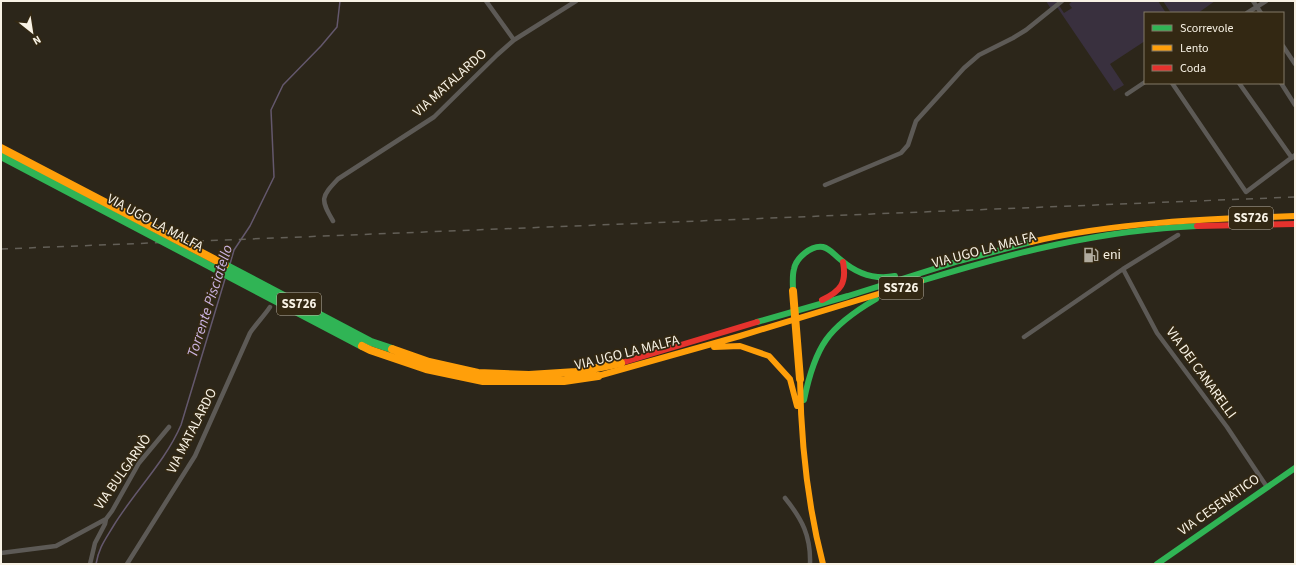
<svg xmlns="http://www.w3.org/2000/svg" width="1296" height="565" viewBox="0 0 1296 565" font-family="'Source Sans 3',sans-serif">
  <rect width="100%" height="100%" fill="#2c261a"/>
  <path fill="#39303e" d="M1046 1H1056L1064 13 1072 8 1069 4 1073 1H1158L1166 13H1145V41L1110 64 1124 85 1114 91 1057 7 1051 9Z
    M1163 1H1215L1198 13H1171Z"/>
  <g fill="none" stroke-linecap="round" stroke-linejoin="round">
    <path stroke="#64586d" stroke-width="1.5" d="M230 264 234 250 250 226 274 177 271 110 283 85 321 46 337 27 340 1
      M96 564C99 547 105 540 114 525 135 491 165 462 181 425L225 279"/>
    <path stroke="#5d5a56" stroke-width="4.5" d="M486 1 514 40
      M1253 1 1261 13
      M1247 13 1266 1
      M1283 46 1295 64
      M1172 83 1246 192 1295 155
      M1239 83 1292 158
      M1281 83 1295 105
      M1127 94 1145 82
      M825 185 901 153 908 145 916 121 964 68 979 55 1013 38 1026 30 1062 1
      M333 221C320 199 321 197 338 179L434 117 497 55 514 40 576 1
      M1123 269 1157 333 1227 427 1267 487
      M1024 337 1123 269 1178 235
      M785 498C802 519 811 536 810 564
      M1 553 56 546 106 519 112 511 139 463 169 427
      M90 564 95 543 105 524 106 519
      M127 564 195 456 250 333C256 324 264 316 270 307"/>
    <path stroke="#30b455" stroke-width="6" d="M921 281C1012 253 1101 230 1197 226
      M793 291C793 284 792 276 794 269 796 258 811 245 823 247 831 249 835 256 841 260 856 273 875 280 895 276
      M757 322 848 296 959 261 1031 242
      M804 400C815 346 828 327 876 299
      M1157 564 1295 468"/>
    <path stroke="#ff9f0a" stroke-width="6" d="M1031 242C1117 222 1206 219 1295 216
      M714 347 740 346 769 356 790 379 797 406
      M598 376 740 336 921 281
      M800 379C801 442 807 503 823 564"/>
    <path stroke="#e5322d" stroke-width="6" d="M1197 226 1295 224
      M822 300C841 291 847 283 843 262
      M621 363 757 322"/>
    <path stroke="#635f57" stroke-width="1.5" stroke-dasharray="7 7" stroke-linecap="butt" d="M1 249 1295 197"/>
    <path stroke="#30b455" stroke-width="8" d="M1 156 362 346
      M225 265 371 342 392 349"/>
    <path stroke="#ff9f0a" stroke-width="8" d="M1 148 225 265
      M793 291 800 379
      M362 346 370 350 426 369 483 381H564L598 376
      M392 349 429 362 478 373 529 375 576 372 621 363"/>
  </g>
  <defs>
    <symbol id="fuel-bare" viewBox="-9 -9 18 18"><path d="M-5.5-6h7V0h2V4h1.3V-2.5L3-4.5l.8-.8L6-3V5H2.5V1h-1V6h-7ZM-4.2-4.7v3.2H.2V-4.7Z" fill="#b1ab9e" stroke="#332813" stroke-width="2.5" paint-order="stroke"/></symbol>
  </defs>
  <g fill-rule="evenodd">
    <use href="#fuel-bare" x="1080" y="244" width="22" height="22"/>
  </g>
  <g text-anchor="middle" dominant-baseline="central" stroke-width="3.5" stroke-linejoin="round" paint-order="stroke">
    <g fill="#332813" stroke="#bdb5a6" stroke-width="1">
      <rect x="1229" y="207" width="44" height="22" rx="3"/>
      <rect x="879" y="277" width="44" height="22" rx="3"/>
      <rect x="277" y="293" width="44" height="22" rx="3"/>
    </g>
    <g font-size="13" font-weight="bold" fill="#f8f2e5">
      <text x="1251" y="218">SS726</text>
      <text x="901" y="288">SS726</text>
      <text x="299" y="304">SS726</text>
    </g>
    <g font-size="14" fill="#f8f2e5" stroke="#332813">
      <text transform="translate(450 83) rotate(-42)">VIA MATALARDO</text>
      <text transform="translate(155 223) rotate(28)">VIA UGO LA MALFA</text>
      <text transform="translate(984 250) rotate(-15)">VIA UGO LA MALFA</text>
      <text transform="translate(627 353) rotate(-14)">VIA UGO LA MALFA</text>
      <text transform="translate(1201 373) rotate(54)">VIA DEI CANARELLI</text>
      <text transform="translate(192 431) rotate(-63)">VIA MATALARDO</text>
      <text transform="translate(123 472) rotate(-55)">VIA BULGARNÒ</text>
      <text transform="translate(1219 505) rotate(-35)">VIA CESENATICO</text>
    </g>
    <g font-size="14" fill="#f8f2e5" stroke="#332813" text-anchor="start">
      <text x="1103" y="255">eni</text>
    </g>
    <g font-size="15" font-style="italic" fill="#cdb5e4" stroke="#332813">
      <text transform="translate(210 301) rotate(-72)">Torrente Pisciatello</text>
    </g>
  </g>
  <rect width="1296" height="565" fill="none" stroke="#f8f2e5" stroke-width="4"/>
  <rect x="1144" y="12" width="140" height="72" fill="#332813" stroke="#827967"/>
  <rect x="1152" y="25" width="20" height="6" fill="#30b455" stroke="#827967"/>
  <text x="1180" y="32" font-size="12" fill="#f8f2e5">Scorrevole</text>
  <rect x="1152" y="45" width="20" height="6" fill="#ff9f0a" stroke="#827967"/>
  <text x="1180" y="52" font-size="12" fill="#f8f2e5">Lento</text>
  <rect x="1152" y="65" width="20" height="6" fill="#e5322d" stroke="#827967"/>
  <text x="1180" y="72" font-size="12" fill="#f8f2e5">Coda</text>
  <g transform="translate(32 32) rotate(150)" stroke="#332813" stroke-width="3" paint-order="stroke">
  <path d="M0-3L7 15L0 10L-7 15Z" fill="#f8f2e5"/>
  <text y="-6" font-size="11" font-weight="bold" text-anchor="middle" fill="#f8f2e5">N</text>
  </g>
</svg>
